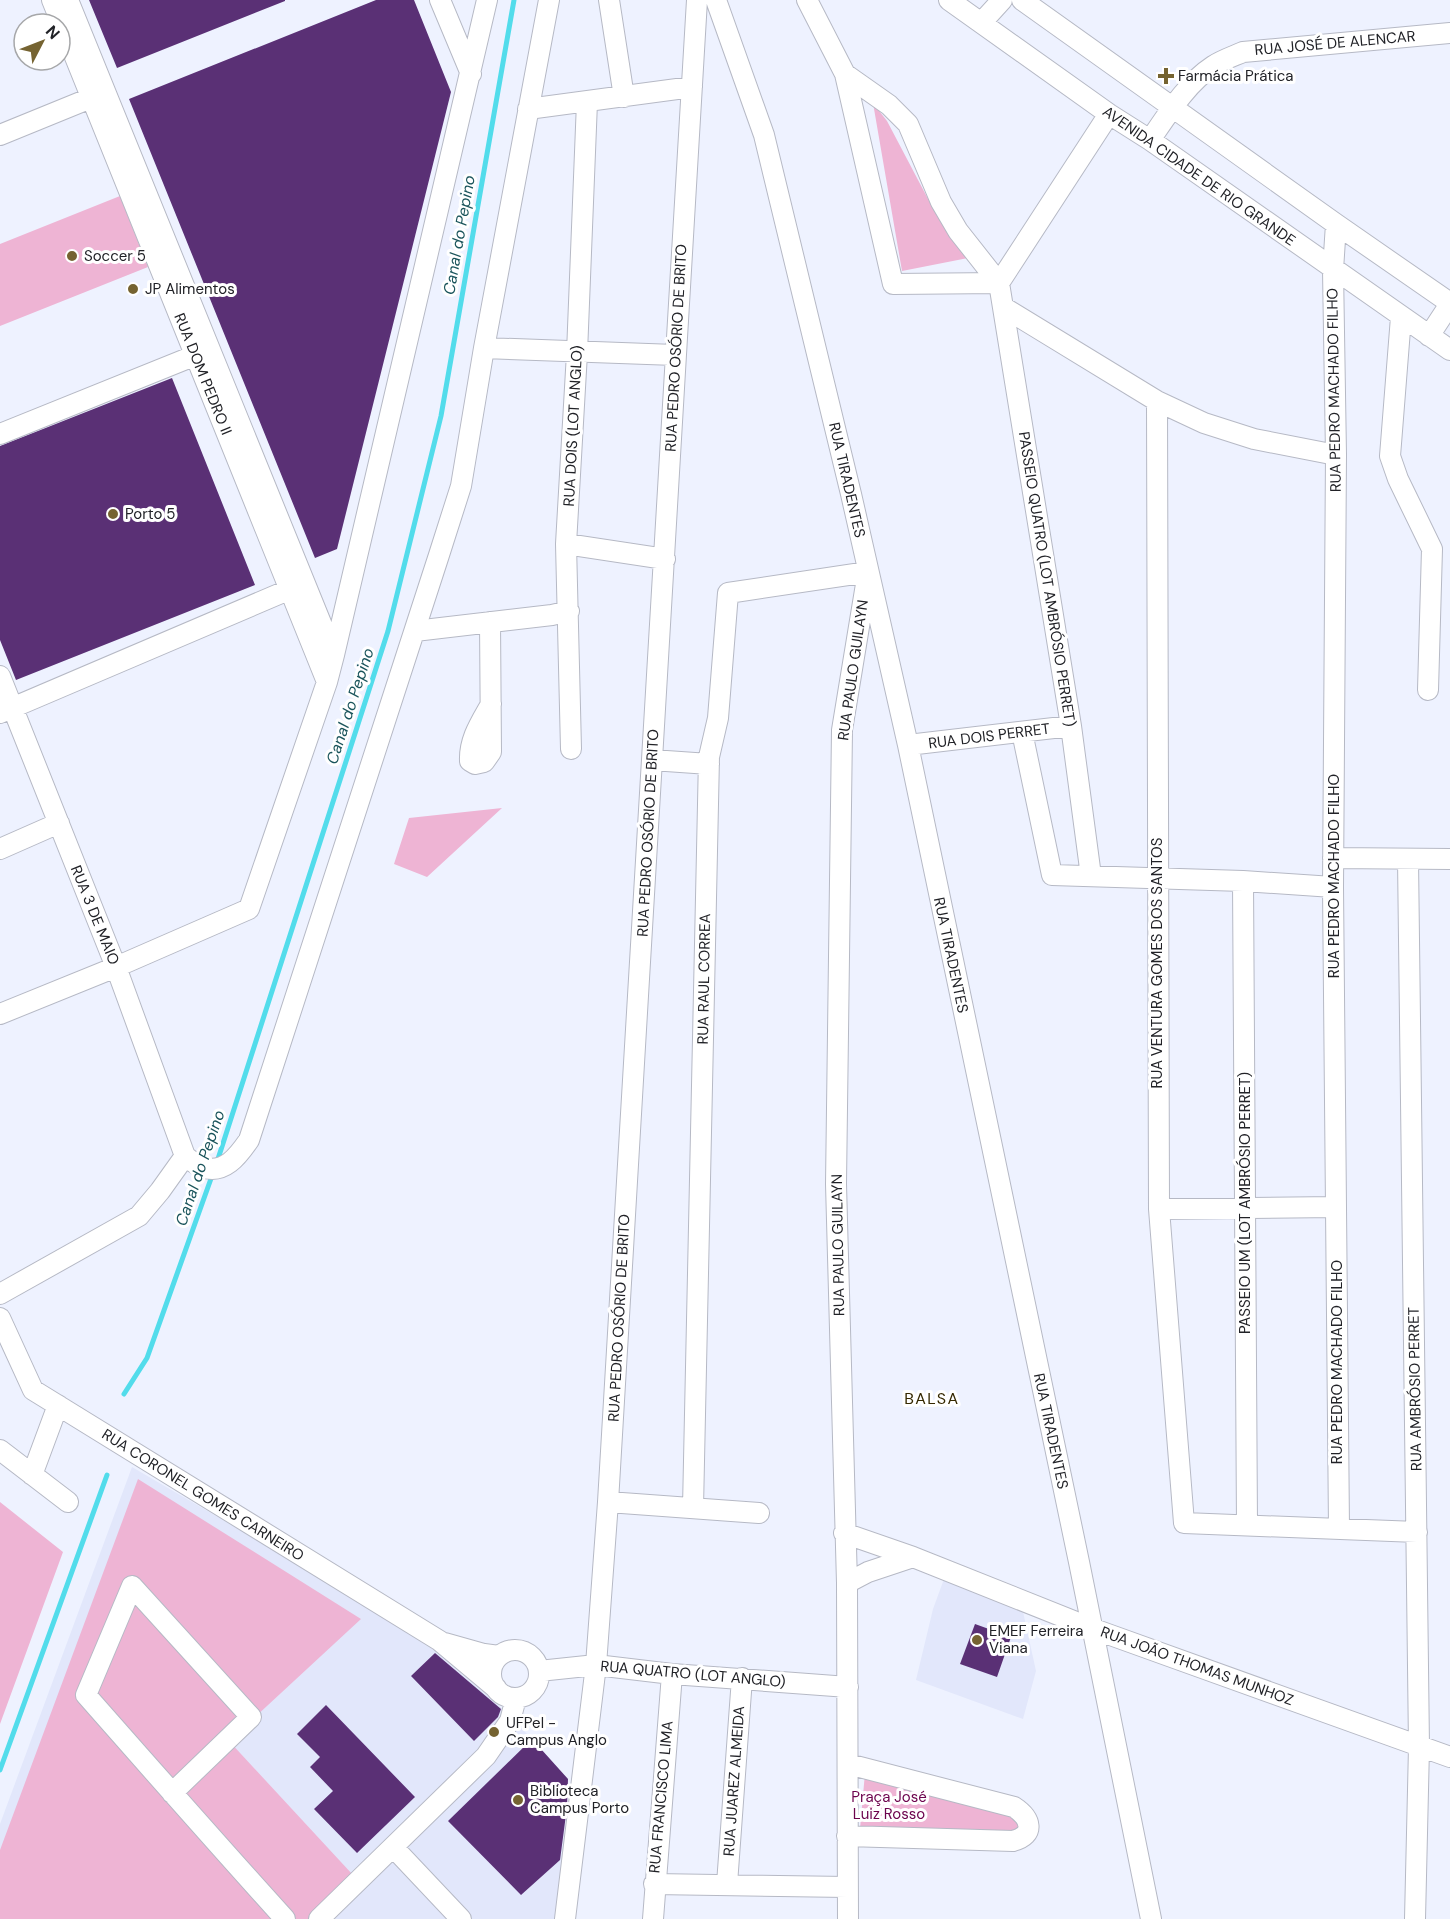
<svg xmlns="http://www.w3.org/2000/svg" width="1450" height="1919" viewBox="0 0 1450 1919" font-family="'DM Sans',sans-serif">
  <rect width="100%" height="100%" fill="#eef2ff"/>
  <path fill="#e2e7fb" d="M132 1467 441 1647 532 1739 568 1779 559 1919H0V1824Z
    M944 1579 1022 1607 1036 1671 1023 1719 916 1680 933 1609Z"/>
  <path fill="#eeb4d4" d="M873 103 887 121 937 216 968 258 902 271Z
    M120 196 148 267 0 326V244Z
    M502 808 427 877 394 864 409 818Z
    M138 1479 361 1619 229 1741 353 1875 308 1919H0V1850Z
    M0 1502 63 1552 0 1724Z
    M865 1773 1012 1815 1020 1823 1019 1834 860 1829Z"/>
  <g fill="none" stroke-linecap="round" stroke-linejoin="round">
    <path stroke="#52dceb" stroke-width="5" d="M217 1162 388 631 441 416 514 0
      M124 1394 147 1358 213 1173
      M0 1770 107 1475"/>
  </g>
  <path fill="#5a3075" d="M89 0H285V1L117 68Z
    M376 0H414L451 92 337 549 315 558 129 99Z
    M172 378 255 585 16 680 0 640V446Z
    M975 1624 1011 1637 997 1677 960 1664Z
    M435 1653 501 1709 498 1717 474 1741 411 1676Z
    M326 1705 415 1797 357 1853 314 1809 333 1791 310 1767 320 1757 297 1734Z
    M532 1739 568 1779 567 1807 560 1860 521 1895 448 1821Z"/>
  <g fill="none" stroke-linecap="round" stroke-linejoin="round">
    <defs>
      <path id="minor" d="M52 0 327 682
        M68 0 334 655
        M440 0 471 74
        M609 0 624 97
        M716 0 764 135 851 494 908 745 1079 1562 1151 1919
        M807 0 845 74 893 284 999 283
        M949 0 1109 114 1150 140 1450 350
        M1022 0 1336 224 1450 303
        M982 22 1002 0
        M845 74 889 105 908 124 941 202 958 231 999 283 1071 726 1091 876
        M528 109 692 87
        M0 135 103 93
        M1150 140C1168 114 1187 83 1213 66 1222 60 1234 56 1243 52L1450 33
        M1336 224 1333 270 1336 455 1333 887 1339 1529
        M999 283 1109 114
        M1003 307 1157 401 1204 423 1254 439 1336 455
        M1401 317 1390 456 1398 479 1432 549 1428 690
        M1429 336 1450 304
        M484 348 675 355
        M1157 401 1159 1209 1184 1523 1417 1532
        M0 434 206 351
        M566 544 665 559
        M490 622 491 752 484 762 475 764 470 761C469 739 481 722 491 704
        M415 631 552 615 569 611
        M0 676 116 967 185 1156
        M0 713 300 585
        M1022 732 1052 875 1243 881 1333 887
        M908 745 1071 726
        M571 749 566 544 577 353 587 102
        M652 760 709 764
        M0 849 59 823
        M1333 858 1450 859
        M1408 859 1419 1747 1415 1919
        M1243 881 1247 1525
        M0 1014 116 967 249 909 327 682 334 655 487 0
        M185 1156C190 1160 196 1165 202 1167 224 1175 238 1156 249 1140L439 555 461 486 484 348 549 0
        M1159 1209 1336 1207
        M0 1294 139 1216 160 1191 185 1156
        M0 1318 33 1390 440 1641 496 1688
        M0 1450 68 1502
        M32 1475 58 1405
        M608 1502 759 1513
        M693 1508 709 757 718 718 728 593 868 572 842 730 836 1184 847 1583 848 1919
        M844 1533 913 1557 1091 1628 1450 1757
        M847 1583 868 1572 913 1557
        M445 1643 484 1654 499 1656
        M491 1674a24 24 0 1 1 48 0a24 24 0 1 1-48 0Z
        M539 1671 596 1665 672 1674 848 1687
        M172 1793 251 1717 132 1586 86 1695C152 1770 218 1845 285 1919
        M847 1836 1013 1841C1036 1835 1031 1818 1014 1807L848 1764
        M393 1847 461 1919
        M654 1884 847 1887
        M727 1884 742 1678
        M319 1919 486 1756 510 1721 516 1698
        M565 1919 596 1665 608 1502 697 0
        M653 1919 672 1674"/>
    </defs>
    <use href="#minor" stroke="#b6b9c5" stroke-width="22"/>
    <use href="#minor" stroke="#fff" stroke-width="20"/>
  </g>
  <g fill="#756331" stroke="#fff" stroke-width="2">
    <path d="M1163 67h6v6h6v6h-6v6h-6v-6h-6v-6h6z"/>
    <circle cx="72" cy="256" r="6"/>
    <circle cx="133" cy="289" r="6"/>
    <circle cx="113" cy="514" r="6"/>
    <circle cx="977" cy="1640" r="6"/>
    <circle cx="494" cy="1732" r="6"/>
    <circle cx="518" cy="1800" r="6"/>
  </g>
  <g text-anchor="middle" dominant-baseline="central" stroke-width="6" stroke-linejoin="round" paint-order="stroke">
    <g font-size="15" fill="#212227" stroke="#fff">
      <text transform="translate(1335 43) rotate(-5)">RUA JOSÉ DE ALENCAR</text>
      <text transform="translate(1199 176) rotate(35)">AVENIDA CIDADE DE RIO GRANDE</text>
      <text transform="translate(676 348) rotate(-87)">RUA PEDRO OSÓRIO DE BRITO</text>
      <text transform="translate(203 374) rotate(68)">RUA DOM PEDRO II</text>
      <text transform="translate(1334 390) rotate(-91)">RUA PEDRO MACHADO FILHO</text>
      <text transform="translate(573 426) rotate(-87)">RUA DOIS (LOT ANGLO)</text>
      <text transform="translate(847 480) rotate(77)">RUA TIRADENTES</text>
      <text transform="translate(1047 579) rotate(81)">PASSEIO QUATRO (LOT AMBRÓSIO PERRET)</text>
      <text transform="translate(853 670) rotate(-82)">RUA PAULO GUILAYN</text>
      <text transform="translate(989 736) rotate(-7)">RUA DOIS PERRET</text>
      <text transform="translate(648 833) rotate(-87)">RUA PEDRO OSÓRIO DE BRITO</text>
      <text transform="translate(1334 876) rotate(-90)">RUA PEDRO MACHADO FILHO</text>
      <text transform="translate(95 915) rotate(68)">RUA 3 DE MAIO</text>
      <text transform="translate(951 955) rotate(78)">RUA TIRADENTES</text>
      <text transform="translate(1157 963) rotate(-90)">RUA VENTURA GOMES DOS SANTOS</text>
      <text transform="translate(704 979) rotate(-89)">RUA RAUL CORREA</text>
      <text transform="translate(1245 1203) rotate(-90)">PASSEIO UM (LOT AMBRÓSIO PERRET)</text>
      <text transform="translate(838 1245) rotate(-91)">RUA PAULO GUILAYN</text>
      <text transform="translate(619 1318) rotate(-87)">RUA PEDRO OSÓRIO DE BRITO</text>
      <text transform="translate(1337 1362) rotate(-90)">RUA PEDRO MACHADO FILHO</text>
      <text transform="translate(1415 1389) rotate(-91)">RUA AMBRÓSIO PERRET</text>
      <text transform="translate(1051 1431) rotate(78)">RUA TIRADENTES</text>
      <text transform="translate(203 1495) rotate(32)">RUA CORONEL GOMES CARNEIRO</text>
      <text transform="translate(1197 1666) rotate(20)">RUA JOÃO THOMAS MUNHOZ</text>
      <text transform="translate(693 1674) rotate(5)">RUA QUATRO (LOT ANGLO)</text>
      <text transform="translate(734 1781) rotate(-86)">RUA JUAREZ ALMEIDA</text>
      <text transform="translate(661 1797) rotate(-85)">RUA FRANCISCO LIMA</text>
    </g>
    <g font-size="15" fill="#212227" stroke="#fff" text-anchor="start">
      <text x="1178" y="76">Farmácia Prática</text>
      <text x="84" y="256">Soccer 5</text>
      <text x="145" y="289">JP Alimentos</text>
      <text x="125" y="514">Porto 5</text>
      <text x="989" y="1631">EMEF Ferreira<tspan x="989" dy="17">Viana</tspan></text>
      <text x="506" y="1723">UFPel -<tspan x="506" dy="17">Campus Anglo</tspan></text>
      <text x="530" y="1791">Biblioteca<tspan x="530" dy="17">Campus Porto</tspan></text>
    </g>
    <g font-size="15" fill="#6c034d" stroke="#fff">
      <text x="889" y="1797">Praça José<tspan x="889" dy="17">Luiz Rosso</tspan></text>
    </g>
    <g font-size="16" font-style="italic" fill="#1a545b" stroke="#fff">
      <text transform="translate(459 235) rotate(-80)">Canal do Pepino</text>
      <text transform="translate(350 706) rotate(-72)">Canal do Pepino</text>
      <text transform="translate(200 1168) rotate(-71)">Canal do Pepino</text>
    </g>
    <g font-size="16" letter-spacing="1.5" fill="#352800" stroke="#fff">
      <text x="932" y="1398">BALSA</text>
    </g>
  </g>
  <g transform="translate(42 42) rotate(48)"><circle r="28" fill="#ffffff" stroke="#a6a7a9" stroke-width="1.5"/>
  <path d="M0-4.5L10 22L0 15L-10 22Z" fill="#756331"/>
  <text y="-9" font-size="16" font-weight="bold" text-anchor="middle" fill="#212227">N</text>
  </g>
</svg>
